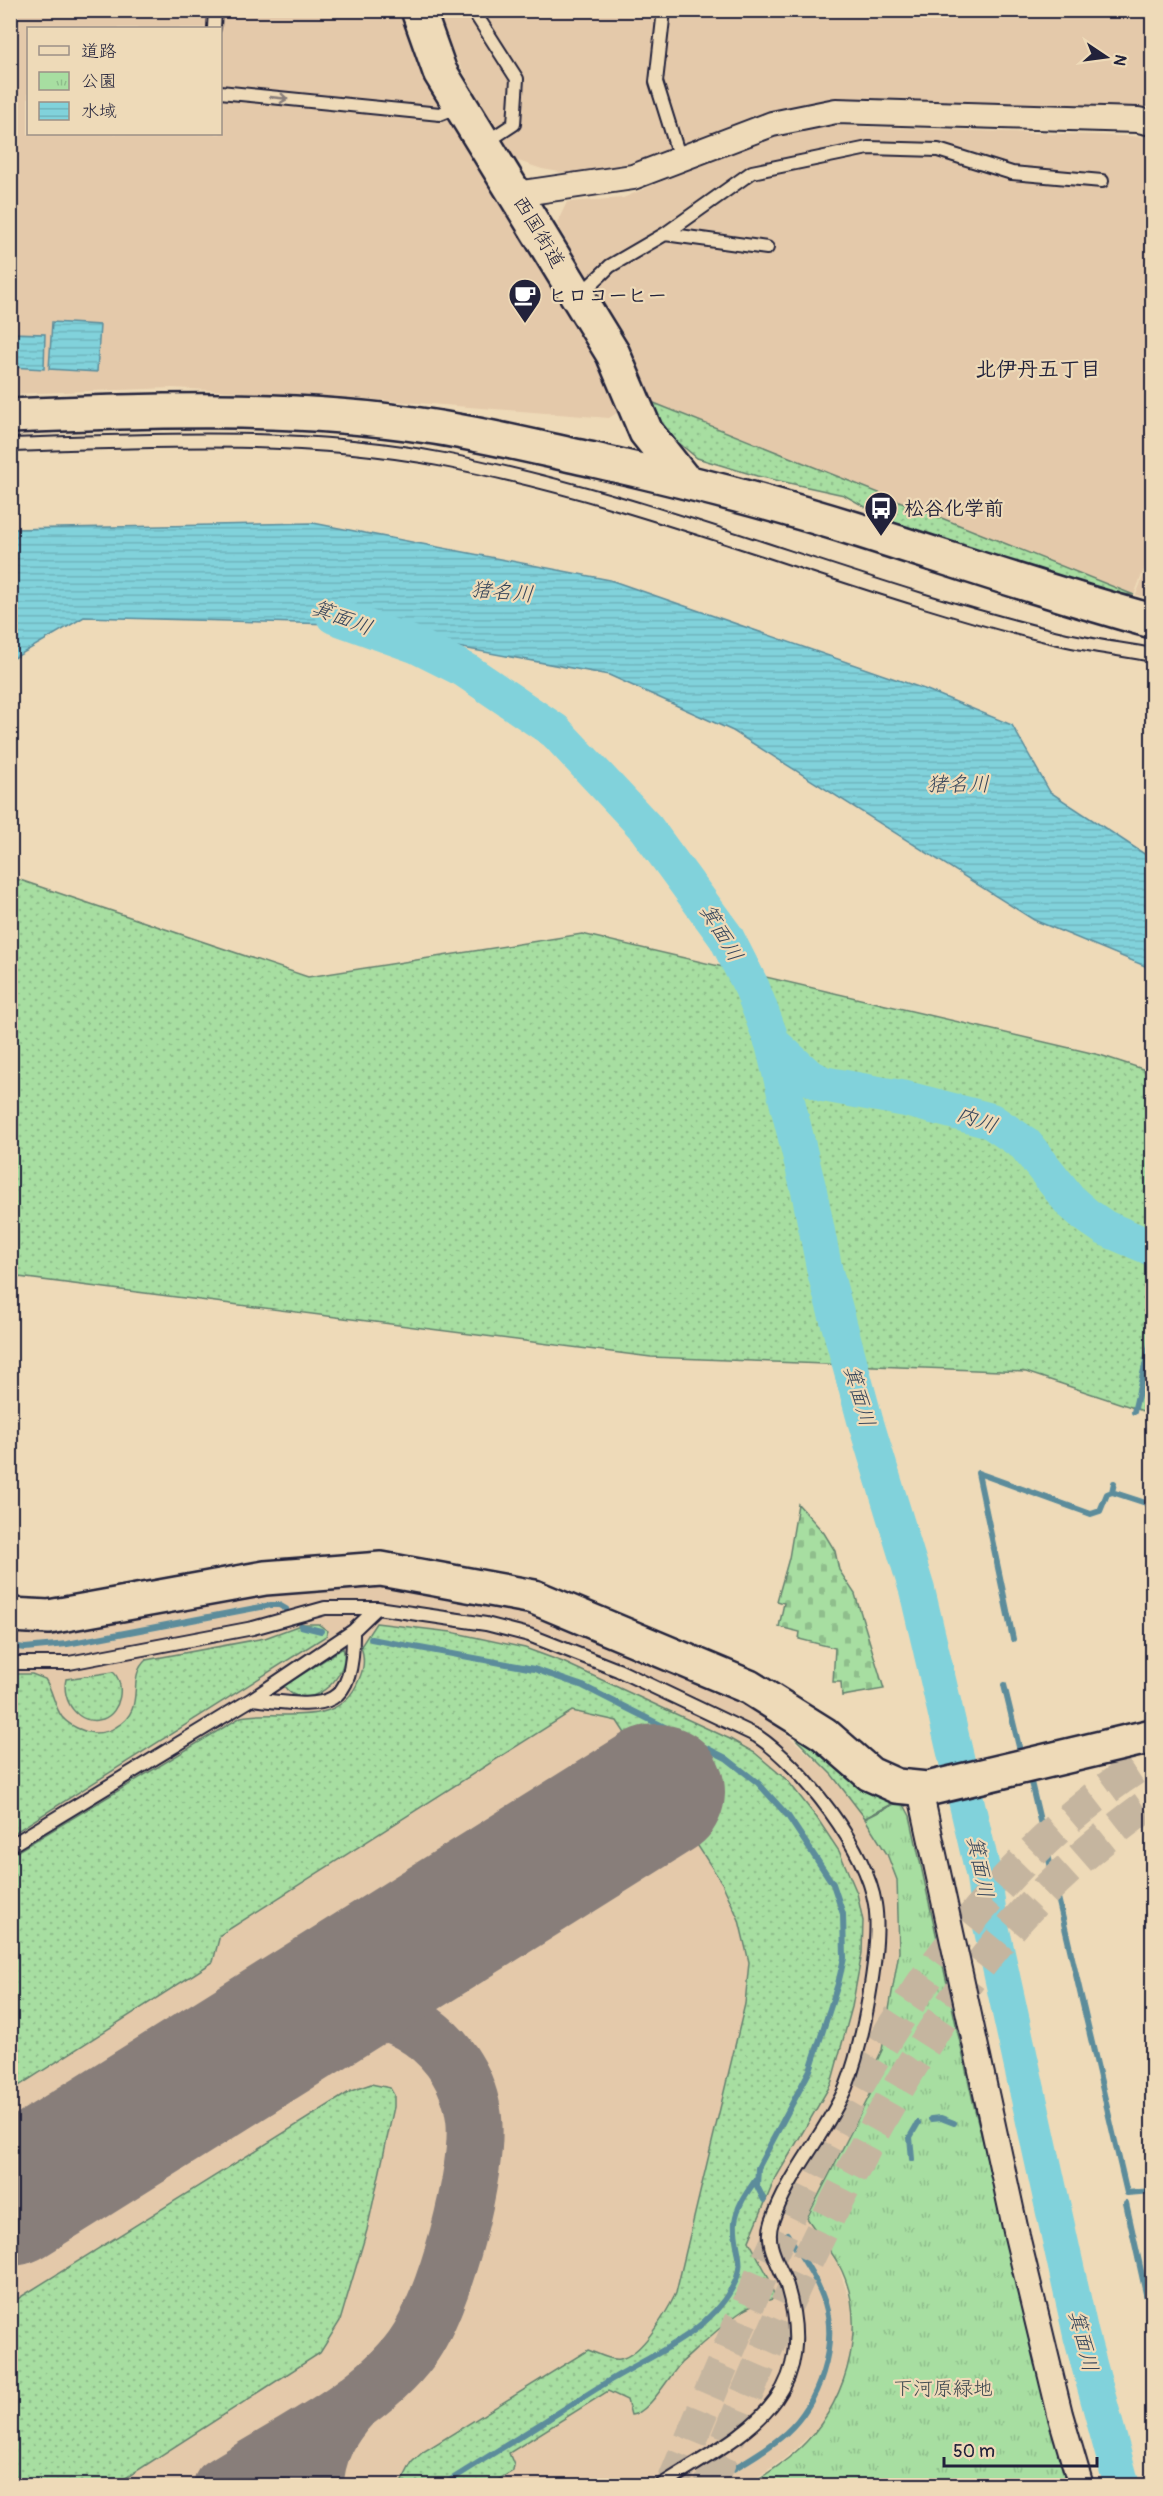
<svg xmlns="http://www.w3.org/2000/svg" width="1163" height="2496" viewBox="0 0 1163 2496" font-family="Pangolin,'Klee One',sans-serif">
  <defs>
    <pattern id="grass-dots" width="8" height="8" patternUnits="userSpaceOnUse" patternTransform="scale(1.5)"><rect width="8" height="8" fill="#a7dea1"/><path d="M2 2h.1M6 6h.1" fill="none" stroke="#8fbe8c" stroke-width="1.8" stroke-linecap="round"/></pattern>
    <pattern id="cemetery-stones" width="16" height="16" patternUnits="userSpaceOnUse" patternTransform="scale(1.5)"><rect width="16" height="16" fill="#a7dea1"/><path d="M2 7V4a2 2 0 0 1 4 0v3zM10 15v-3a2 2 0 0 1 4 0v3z" fill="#8fbe8c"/></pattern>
    <pattern id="park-tufts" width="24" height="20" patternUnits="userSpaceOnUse" patternTransform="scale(1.5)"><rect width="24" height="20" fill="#a7dea1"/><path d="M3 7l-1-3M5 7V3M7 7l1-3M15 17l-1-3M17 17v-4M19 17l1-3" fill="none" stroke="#8fbe8c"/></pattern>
    <pattern id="water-rules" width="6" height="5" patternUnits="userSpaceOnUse" patternTransform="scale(1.5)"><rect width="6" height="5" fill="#81d2db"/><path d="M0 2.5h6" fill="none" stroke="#6fb4bd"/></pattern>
  </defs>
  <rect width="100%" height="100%" fill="#eedab8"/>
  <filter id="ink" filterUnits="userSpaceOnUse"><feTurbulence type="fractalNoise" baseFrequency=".0167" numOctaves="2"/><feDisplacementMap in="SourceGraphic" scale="12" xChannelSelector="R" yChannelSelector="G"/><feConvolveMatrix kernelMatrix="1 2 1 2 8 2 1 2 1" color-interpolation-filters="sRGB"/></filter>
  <g filter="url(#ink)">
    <path fill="#e4c9aa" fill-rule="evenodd" d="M10 11H405L594 345 623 409 609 418 340 397 172 388 11 394ZM28 28H220V134H28Z
      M434 11H1152V118L871 104 627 169 577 175 542 169 512 159 458 62Z
      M831 119 839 126 1152 137V549L1134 595 649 401 557 223 567 202 623 198 753 142Z
      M1152 555V598L1136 595Z
      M302 1584H371L498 1604 615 1648 767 1716 831 1775 857 1806 886 1854 896 1880 898 1952 881 2050 868 2080 874 2086 806 2218 838 2265 852 2307V2340L848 2361 835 2402 814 2432 784 2459 746 2485 11 2486V1632H46Z"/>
    <path fill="url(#grass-dots)" stroke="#64806e" stroke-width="1.5" d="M649 401 1134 595 1107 593 899 526 844 495 757 476 697 458 667 433Z
      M11 877 308 977 582 934 1100 1055 1152 1072V1414L1026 1372 651 1357 11 1276Z
      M376 1623 451 1632 525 1648 563 1662 730 1739 755 1753 788 1781 817 1818 839 1851 857 1893 863 1921 862 1953 852 2007 831 2084 774 2181 749 2241 768 2276 775 2298C764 2302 750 2305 741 2312 720 2326 700 2346 681 2363 669 2376 648 2415 631 2415L627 2400 608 2391 509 2453 514 2465 513 2471 489 2485H400L412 2462 423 2452 588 2350C597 2353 610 2361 620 2359 642 2355 667 2312 676 2293L745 2004 749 1962 739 1920 722 1883 617 1721 572 1711 220 1935 213 1962 11 2091V1855L241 1717C279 1709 334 1729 356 1686 363 1672 366 1662 361 1646Z
      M303 1624H318L328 1631 326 1636 11 1835V1674H32L45 1679C53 1691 54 1706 62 1717 70 1726 83 1732 94 1733 103 1733 109 1732 116 1727 148 1709 125 1678 146 1660L265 1638Z
      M343 1648C352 1679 304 1716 284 1686Z
      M113 1672C126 1683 121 1713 103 1719 78 1727 61 1700 66 1679Z
      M799 1737 857 1786 872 1794 898 1801 865 1818 832 1775 796 1739Z
      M371 2084 390 2088 394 2095V2107L367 2230 340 2321 320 2353 115 2485H11V2303L351 2091Z"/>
    <path fill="url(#cemetery-stones)" stroke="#64806e" stroke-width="1.5" d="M798 1504 824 1533 835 1551 839 1570 855 1594 884 1689 842 1696 841 1682H833L835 1648 799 1639 800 1632 779 1627 784 1603 777 1601 789 1558Z"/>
    <path fill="url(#park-tufts)" stroke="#64806e" stroke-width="1.5" d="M898 1802 903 1803 910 1816 974 2106 1069 2485 748 2486C768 2473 790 2459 806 2442 849 2397 869 2320 838 2263 829 2248 817 2233 807 2218L875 2085 868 2080 882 2050 899 1952 897 1880 887 1854 865 1819Z"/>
    <path fill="url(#water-rules)" stroke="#5b8c9b" stroke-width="1.5" d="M52 322 100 325 97 372 49 369Z
      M11 333 45 334 44 369 11 367Z
      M313 523 610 580 927 690 1012 725 1050 792 1152 859V969L1034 920 733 731 609 675 332 624 84 617 11 660V529Z"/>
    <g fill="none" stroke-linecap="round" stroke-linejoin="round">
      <path stroke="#5b8c9b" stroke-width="6" d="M1134 1412 1152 1336
        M1114 1483 1112 1492 1152 1505
        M301 1626 321 1631
        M371 1639 534 1669 583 1686 726 1758 758 1783 788 1816 833 1884 843 1914 844 1958 838 1984 810 2070 758 2168 757 2186 764 2200
        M1013 1639 978 1473 1091 1514 1100 1511 1107 1494 1112 1492
        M10 1646 25 1648 67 1644 271 1605H279L286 1609
        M1004 1685 1021 1755
        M1030 1778 1127 2193 1152 2191
        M931 2119 941 2118 954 2123
        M912 2159 910 2137 918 2123
        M1126 2203 1152 2321
        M441 2486C497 2451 552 2417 607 2382 651 2355 706 2335 732 2288 748 2260 733 2249 735 2222 737 2205 748 2191 757 2178
        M705 2486C732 2469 762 2454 786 2433 819 2403 838 2346 825 2303 817 2278 801 2256 787 2234"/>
      <path stroke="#81d2db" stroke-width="36" d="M334 616 415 645 465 670 555 731 646 828 726 937 752 988 773 1044 809 1191 825 1272 865 1420 917 1590 984 1877 989 1917 1081 2335 1122 2486
        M773 1044 808 1076 823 1084 906 1099 991 1121 1025 1144 1071 1202 1086 1215 1105 1228 1152 1248"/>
      <path stroke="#887e7a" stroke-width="56" d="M221 2486C282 2447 370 2406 412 2348 444 2305 480 2170 474 2118 465 2045 393 1994 322 2011 309 2014 296 2021 284 2027
        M316 2486C316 2454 332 2426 353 2404"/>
      <path stroke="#887e7a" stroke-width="136" d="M10 2198 657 1792"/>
      <path stroke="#c5b59f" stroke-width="33" stroke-dasharray="33 16" stroke-linecap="butt" d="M672 2486C777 2230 907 1908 1152 1758
        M710 2486C750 2381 796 2279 848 2179 897 2086 951 1993 1022 1915 1061 1872 1106 1835 1152 1802"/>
      <defs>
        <path id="lane" d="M473 10 517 79 514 124 485 143
          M664 10 656 82 680 159
          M214 28 215 10
          M220 92 440 114 460 106
          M665 234 752 172 868 148 938 150 1012 173 1102 181
          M579 296 610 266 665 234 767 248
          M10 445C156 440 301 433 444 460 653 500 849 587 1054 637 1086 645 1120 649 1152 655
          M10 1663H69L253 1628 325 1608H377L486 1624 529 1635 618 1670 757 1736C803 1767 866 1849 875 1904 882 1946 862 2047 846 2087 826 2134 788 2174 772 2222 764 2245 780 2265 787 2286 821 2403 744 2432 660 2486
          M252 1699C321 1706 354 1717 353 1631
          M10 1846 252 1699 353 1631 377 1608"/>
        <path id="street" d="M516 194 633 177 772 124 836 111 1138 120 1152 123
          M920 1790 1017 2236 1060 2414 1081 2486"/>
        <path id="secondary" d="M418 10 440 72 613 354 646 432 684 480
          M10 416C150 410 288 405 427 426 483 434 538 448 594 460 682 480 769 502 855 529 954 560 1052 594 1152 621
          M10 1615 49 1617 265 1578 381 1569 534 1597 749 1687 824 1734 870 1774 897 1786 927 1789 1152 1736"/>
      </defs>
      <use href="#lane" stroke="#22223b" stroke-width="16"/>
      <use href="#street" stroke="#22223b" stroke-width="28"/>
      <use href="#secondary" stroke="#22223b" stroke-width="38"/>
      <use href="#lane" stroke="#eedab8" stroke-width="12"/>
      <use href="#street" stroke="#eedab8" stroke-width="24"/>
      <use href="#secondary" stroke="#eedab8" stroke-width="33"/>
    </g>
    <defs><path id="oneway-shaft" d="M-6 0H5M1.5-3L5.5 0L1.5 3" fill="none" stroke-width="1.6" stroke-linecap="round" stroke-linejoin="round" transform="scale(1.5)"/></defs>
    <use stroke="#887e7a" href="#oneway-shaft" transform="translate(279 98) rotate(6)"/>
  </g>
  <defs>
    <symbol id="cafe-pin" viewBox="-11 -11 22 30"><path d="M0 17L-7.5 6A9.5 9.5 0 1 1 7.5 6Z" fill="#22223b" stroke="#eedab8"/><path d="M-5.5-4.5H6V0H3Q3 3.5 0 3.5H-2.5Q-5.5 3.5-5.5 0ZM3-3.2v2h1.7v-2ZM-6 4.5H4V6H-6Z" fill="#fff"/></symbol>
    <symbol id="bus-pin" viewBox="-11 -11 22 30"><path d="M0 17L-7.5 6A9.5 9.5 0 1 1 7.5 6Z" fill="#22223b" stroke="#eedab8"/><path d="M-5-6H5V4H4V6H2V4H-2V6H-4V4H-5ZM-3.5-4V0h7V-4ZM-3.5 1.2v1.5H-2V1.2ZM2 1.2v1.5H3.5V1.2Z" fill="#fff"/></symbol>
  </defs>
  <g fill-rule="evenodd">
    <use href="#cafe-pin" x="506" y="276" width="38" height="52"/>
    <use href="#bus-pin" x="862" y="489" width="38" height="52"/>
  </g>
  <g text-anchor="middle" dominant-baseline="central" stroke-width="4.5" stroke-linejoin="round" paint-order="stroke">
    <g font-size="20" fill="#22223b" stroke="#eedab8">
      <text transform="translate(539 232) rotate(59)">西国街道</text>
    </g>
    <g font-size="20" font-weight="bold" fill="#22223b" stroke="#eedab8" text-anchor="start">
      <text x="548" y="295">ヒロコーヒー</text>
      <text x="904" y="508">松谷化学前</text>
    </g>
    <g font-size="20" fill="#3d484f" stroke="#eedab8">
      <text x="943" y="2388">下河原緑地</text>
    </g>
    <g font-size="21" font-weight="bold" fill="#22223b" stroke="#eedab8">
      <text x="1038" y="369">北伊丹五丁目</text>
    </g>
    <g font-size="21" font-style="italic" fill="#35455b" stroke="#eedab8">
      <text transform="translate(502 592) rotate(5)">猪名川</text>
      <text transform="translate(342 618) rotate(21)">箕面川</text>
      <text x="958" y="784">猪名川</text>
      <text transform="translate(721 933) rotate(59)">箕面川</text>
      <text transform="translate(977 1120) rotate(20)">内川</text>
      <text transform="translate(859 1396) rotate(74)">箕面川</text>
      <text transform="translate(980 1867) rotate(79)">箕面川</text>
      <text transform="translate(1083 2341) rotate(76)">箕面川</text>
    </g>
  </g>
  <rect width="1163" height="2496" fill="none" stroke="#eedab8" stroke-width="36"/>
  <rect x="18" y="18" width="1127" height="2460" fill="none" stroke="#22223b" stroke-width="2" filter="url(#ink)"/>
  <rect x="27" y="27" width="195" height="108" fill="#eedab8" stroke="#9c9086" stroke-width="1.5"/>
  <rect x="39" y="46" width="30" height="9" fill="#eedab8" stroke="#9c9086" stroke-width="1.5"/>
  <text x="81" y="57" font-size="18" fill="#22223b">道路</text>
  <rect x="39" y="72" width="30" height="18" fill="url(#park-tufts)" stroke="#9c9086" stroke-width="1.5"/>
  <text x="81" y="87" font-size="18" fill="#22223b">公園</text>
  <rect x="39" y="102" width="30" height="18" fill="url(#water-rules)" stroke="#9c9086" stroke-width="1.5"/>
  <text x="81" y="117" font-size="18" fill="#22223b">水域</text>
  <g transform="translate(1106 57) rotate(103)" stroke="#eedab8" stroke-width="4.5" paint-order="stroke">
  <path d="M0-4.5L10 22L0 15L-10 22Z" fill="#22223b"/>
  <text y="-9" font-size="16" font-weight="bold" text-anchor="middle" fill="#22223b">N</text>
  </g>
  <path d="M944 2457v9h153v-9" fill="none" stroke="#22223b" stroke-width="3"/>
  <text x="953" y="2457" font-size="18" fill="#22223b" stroke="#eedab8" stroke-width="4.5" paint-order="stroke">50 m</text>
</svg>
